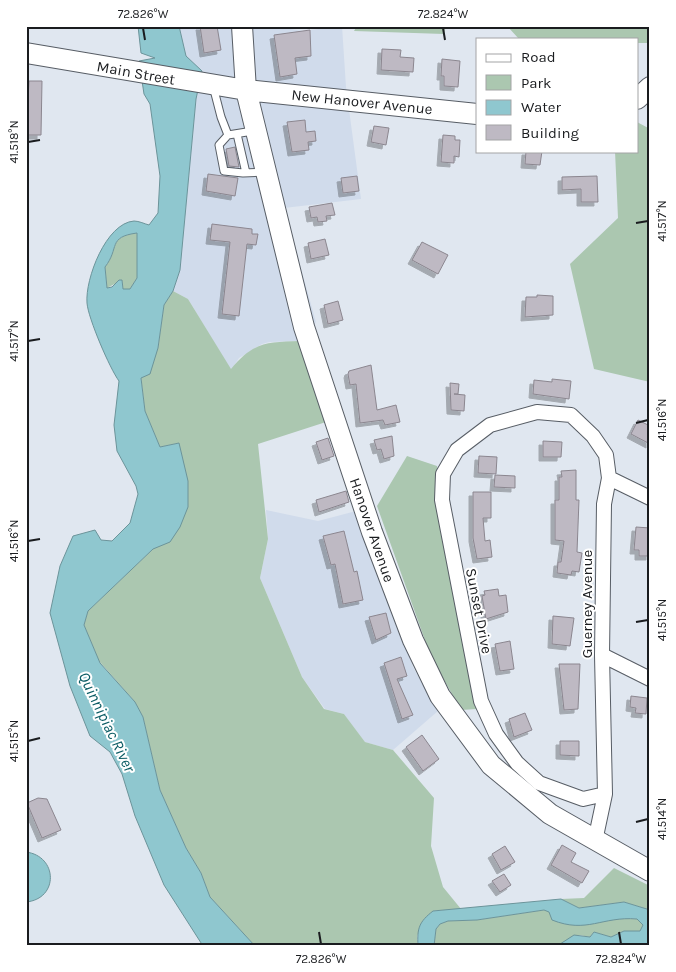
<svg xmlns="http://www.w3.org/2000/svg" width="676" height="972" viewBox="0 0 676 972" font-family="Karla,sans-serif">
  <defs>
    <filter id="shadow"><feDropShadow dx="-4" dy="4" stdDeviation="0" flood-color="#0004"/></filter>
  </defs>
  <rect width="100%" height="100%" fill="#e0e7f0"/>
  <path fill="#d0dbeb" d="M179 26H271L303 31 342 26 346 87 361 199 284 208 316 322 300 341 269 342 262 344 239 358 231 370 188 299 173 291 180 270 196 99 202 71 186 56Z
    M266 510 318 521 360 510 413 667 438 711 393 750 365 742 344 714 325 709 302 677 260 578 268 539Z"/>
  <path fill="#abc7b0" d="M357 26H446L444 34 354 31Z
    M507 26H650V43H637V39H519Z
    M637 122 650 129V382L594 369 570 264 618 218 615 151H637Z
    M137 233V278L130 289H123L122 280 107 288 105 267C120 248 107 237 137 233Z
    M173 291 188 299 231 369C253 342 267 342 300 341L326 422 258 444 268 539 260 578 302 677 324 709 344 714 365 742 393 750 434 798 431 846 443 887 461 909 433 911 417 936 418 946H255L210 897 201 873 186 848 160 790 143 717 135 702 99 661 84 625 88 611 153 549 179 443 160 447 145 411 141 377 158 348 164 305Z
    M407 456 437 466 477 709 461 710 431 657 377 506Z
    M614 868 650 886V910L624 902 579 908 561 899 584 898Z
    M544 910 637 919 643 925 640 931H624L611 937 594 932 590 937 579 935 557 946H434L436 929 440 924 448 921 477 920Z"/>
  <path fill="#8fc7cf" stroke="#6c949a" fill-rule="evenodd" d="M138 26H179L186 56 202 71 196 99 180 270 173 291 164 305 158 348 150 374 141 378 145 411 160 447 179 443 188 481V507L180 527 170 542 153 549 88 611 84 625 100 663 135 702 143 717 160 790 186 848 201 873 210 897 255 946H203L164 885 135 816 122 774 110 752 90 736 70 686 50 613 60 566 73 536 95 530 101 540 112 541 130 523 138 494 136 486 117 451 114 425 119 381C110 369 88 318 87 303 85 279 106 223 134 221 139 221 145 224 149 225L158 213 160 176 150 104 144 94 139 61 155 58 141 53ZM137 233V278L130 289H123L122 280H119L112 287 107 288 105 267C120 248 107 237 137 233Z
    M26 852C58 856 59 899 26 902Z
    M561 899 579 908 624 902 650 910V946H557L574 935 590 937 594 932 611 937 624 931H640L643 925 637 919C602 916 587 934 552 920L549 912 544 910 477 920 448 921 440 924 436 929 434 946H418C417 928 419 922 433 911Z"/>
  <path fill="#beb9c3" stroke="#8b868f" filter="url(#shadow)" d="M200 26H217L221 50 204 53Z
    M310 30 311 56 295 58 297 74 280 77 274 35Z
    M382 49 401 50 400 57 414 58 413 72 381 70Z
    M442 59 460 61 458 87 444 86V76H441Z
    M29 81H42L41 135H26Z
    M305 120 306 132 315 131 316 141 308 142 309 150 292 152 287 122Z
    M374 126 389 128 386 145 371 142Z
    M443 135 455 136V140H460L459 157 454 156V163L441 162Z
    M235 147 239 167 229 166 226 149Z
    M526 151H542L540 165 525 164Z
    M208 174 238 178 235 196 206 191Z
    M357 176 359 191 343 193 341 178Z
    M597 176 598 202H581V189L562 190V177Z
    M332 203 335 215 326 216 327 221 318 222 317 217 311 218 309 207Z
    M212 224 252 229V234H258L256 245 247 244 239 316 222 314 230 242 210 240Z
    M325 239 329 255 311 259 308 243Z
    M422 242 448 255 438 274 412 260Z
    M537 295 553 296V315L525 317 526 297H537Z
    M338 301 343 320 328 324 324 305Z
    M371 365 377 410 396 405 400 422 385 425 383 420 360 423 356 384 350 385 348 374 349 371Z
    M552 379 571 381 569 399 533 394 534 380 552 382Z
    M450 383 459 384 458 394H454L465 395 464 411 451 410Z
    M638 420 650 426V444L631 434Z
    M392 436 394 456 384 459 381 449 377 450 374 440Z
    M328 438 334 456 322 460 316 442Z
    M543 441 562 442 561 457H543Z
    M479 456 497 457 496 474 478 473Z
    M576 470V500H579L577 552 582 553 579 572 572 571 571 575 557 573 558 562H561L564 541 555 540V500H559V477H562L561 471Z
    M495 475 515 476V488L494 487Z
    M346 491 349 502 319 512 316 500Z
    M473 492H491V518H483L485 541 490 540 492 557 477 559 473 538Z
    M636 527 650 528V556H639V550H634Z
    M344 531 354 572 357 571 363 600 343 604 335 564 331 565 323 536Z
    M498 589 499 596 506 595 508 612 486 619 482 596 485 595 484 591Z
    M386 613 391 633 376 640 369 617Z
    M553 616 574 618 570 646 552 644Z
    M510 641 514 669 500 671 495 644Z
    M401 657 407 676 397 679 413 715 402 719 384 663Z
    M559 664H580L578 709 564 710Z
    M631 696 647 698 646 714 635 713 636 708 630 707Z
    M525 713 532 730 514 737 509 719Z
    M422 735 439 759 423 771 406 747Z
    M560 741H579V756L560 755Z
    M38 798 47 799 61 830 42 838 27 803Z
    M562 845 576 853 571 862 589 871 582 883 551 865Z
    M505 846 515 862 501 870 492 854Z
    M504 874 511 885 500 892 492 881Z"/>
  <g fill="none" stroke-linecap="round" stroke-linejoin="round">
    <defs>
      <path id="service" d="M213 86 221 117 228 135 253 131
        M237 134 246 173
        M228 135 219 145 224 171 243 173 265 172"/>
      <path id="minor" d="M609 478 650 498
        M602 655 650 679
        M595 841 605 794 602 655 604 504 609 478 606 455 593 436 571 415 537 412 490 425 457 450 443 474 442 500 481 701 496 734 517 763 539 783 583 799 605 794"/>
      <path id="secondary" d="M242 26 246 90 304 327 372 532 413 640 440 696 491 765 550 814 650 871
        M26 53 246 90 477 114
        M637 99 650 87"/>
    </defs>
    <use href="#service" stroke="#575d65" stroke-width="9"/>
    <use href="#minor" stroke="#575d65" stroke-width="16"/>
    <use href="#secondary" stroke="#575d65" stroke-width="22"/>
    <use href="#service" stroke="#fff" stroke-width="7"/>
    <use href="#minor" stroke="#fff" stroke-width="14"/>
    <use href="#secondary" stroke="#fff" stroke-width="20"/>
  </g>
  <path fill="none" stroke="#1a1c1f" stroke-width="2" d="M143 28 145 40M443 28 445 40M28 142 40 140M636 223 648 221M28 341 40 339M636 423 648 420M28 541 40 539M636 622 648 620M28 741 40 738M636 822 648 819M319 932 321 944M619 932 621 944"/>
  <g text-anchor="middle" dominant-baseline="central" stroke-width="4" stroke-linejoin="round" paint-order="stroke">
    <g font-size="15" fill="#1a1c1f" stroke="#fff">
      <text transform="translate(136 73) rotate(10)">Main Street</text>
      <text transform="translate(362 102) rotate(6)">New Hanover Avenue</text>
      <text transform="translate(372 530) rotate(71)">Hanover Avenue</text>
      <text transform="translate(587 604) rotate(-90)">Guerney Avenue</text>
      <text transform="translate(479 611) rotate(79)">Sunset Drive</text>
    </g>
    <g font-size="16" font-style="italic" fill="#0b5c64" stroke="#fff">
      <text transform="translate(107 722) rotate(64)">Quinnipiac River</text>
    </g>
  </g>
  <rect width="676" height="972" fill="none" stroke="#ffffff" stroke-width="55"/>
  <rect x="476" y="38" width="162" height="115" fill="#ffffff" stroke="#a3a4a5"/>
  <rect x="486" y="54" width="25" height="8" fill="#ffffff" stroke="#a3a4a5"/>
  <text x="521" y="62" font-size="15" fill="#1a1c1f">Road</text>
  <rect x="486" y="75" width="25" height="15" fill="#abc7b0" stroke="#a3a4a5"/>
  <text x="521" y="88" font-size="15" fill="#1a1c1f">Park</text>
  <rect x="486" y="100" width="25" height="15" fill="#8fc7cf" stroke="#a3a4a5"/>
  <text x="521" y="112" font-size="15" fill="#1a1c1f">Water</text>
  <rect x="486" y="125" width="25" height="15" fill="#beb9c3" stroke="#a3a4a5"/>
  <text x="521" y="138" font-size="15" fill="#1a1c1f">Building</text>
  <rect x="28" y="28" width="620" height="916" fill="none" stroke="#1a1c1f" stroke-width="2"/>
  <g font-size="12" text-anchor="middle" fill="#1a1c1f">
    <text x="143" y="18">72.826°W</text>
    <text x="443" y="18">72.824°W</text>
    <text transform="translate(14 142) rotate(-90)" y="4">41.518°N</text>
    <text transform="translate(662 221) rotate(-90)" y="4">41.517°N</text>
    <text transform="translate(14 341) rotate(-90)" y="4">41.517°N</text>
    <text transform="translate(662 420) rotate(-90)" y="4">41.516°N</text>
    <text transform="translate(14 541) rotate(-90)" y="4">41.516°N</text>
    <text transform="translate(662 620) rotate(-90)" y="4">41.515°N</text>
    <text transform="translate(14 741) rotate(-90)" y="4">41.515°N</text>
    <text transform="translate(662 819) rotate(-90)" y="4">41.514°N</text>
    <text x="321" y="963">72.826°W</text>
    <text x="621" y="963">72.824°W</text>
  </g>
</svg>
